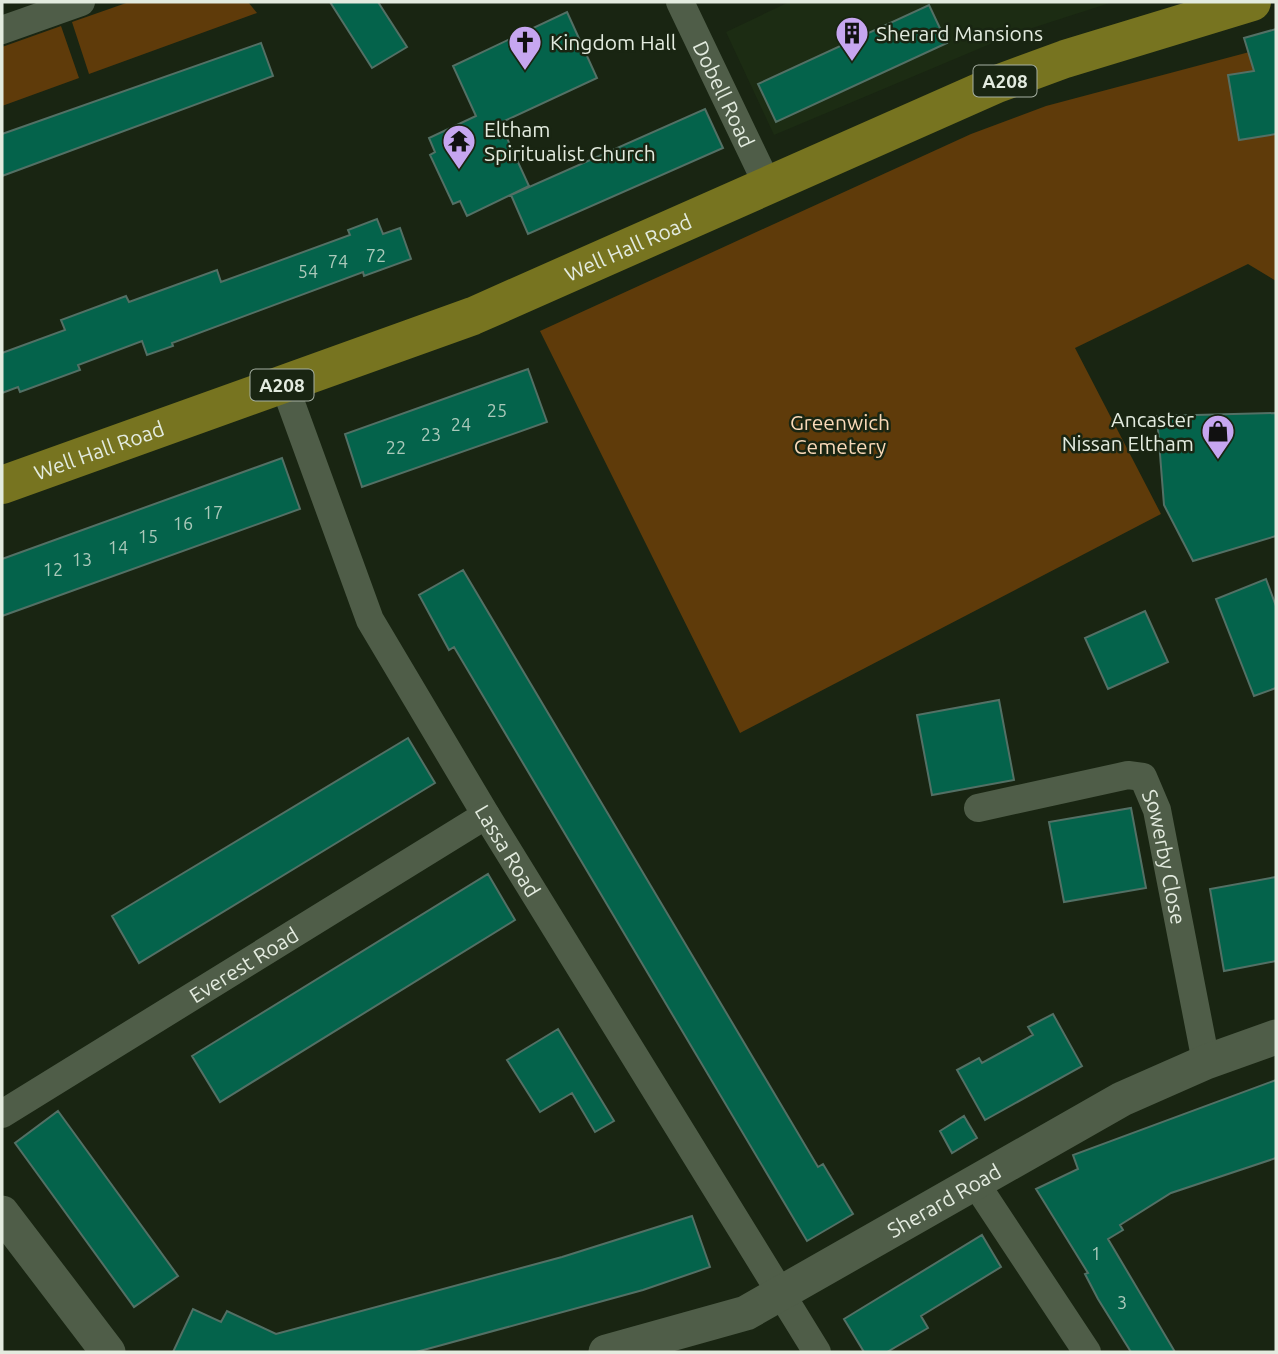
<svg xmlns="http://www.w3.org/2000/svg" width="1278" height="1354" viewBox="0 0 1278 1354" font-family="Ubuntu,sans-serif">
  <rect width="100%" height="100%" fill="#192512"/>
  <path fill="#1c2c13" d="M789 2H1113L1014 34 774 135 726 32Z"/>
  <path fill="#5f3b0a" d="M129 2H248L257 13 89 74 72 22Z
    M61 26 79 78 2 106V47Z
    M1276 45V281L1248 264 1075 348 1161 514 740 733 540 331 971 134 1046 106Z"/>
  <path fill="#04634b" stroke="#537065" stroke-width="2" d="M330 2H378L407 47 372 68Z
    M929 5 947 43 776 122 758 84Z
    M567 12 597 78 500 123 529 186 467 216 460 201 453 204 430 155 435 152 429 138 476 116 453 66Z
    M1276 29V134L1239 140 1228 75 1254 71 1244 38Z
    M261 43 273 76 2 176V134Z
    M705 109 723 148 528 234 511 195Z
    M377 219 383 234 400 228 411 259 364 276 363 272 172 343 173 346 147 355 142 341 78 365 80 370 20 392 18 387 2 393V353L65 330 61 320 126 296 129 302 217 270 221 282 350 235 348 230Z
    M528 369 547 422 362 487 345 434Z
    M1276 413V536L1193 561 1164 505 1157 416Z
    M282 458 300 509 2 616V559Z
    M463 570 818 1167 823 1164 853 1214 807 1241 454 647 449 650 419 595Z
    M1266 579 1276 606V688L1254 696 1216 599Z
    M1145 611 1168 662 1108 689 1085 638Z
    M999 700 1014 780 932 795 917 715Z
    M408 738 435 783 139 963 112 916Z
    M1131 808 1146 888 1064 902 1049 822Z
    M488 874 515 920 220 1102 192 1056Z
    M1276 877V961L1224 971 1210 889Z
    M1053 1014 1082 1066 985 1120 957 1070 979 1058 982 1063 1033 1035 1028 1027Z
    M558 1029 614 1121 595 1132 572 1093 540 1112 507 1060Z
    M1276 1080V1158L1171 1193 1120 1225 1123 1230 1108 1239 1175 1352H1131L1098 1299 1085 1274 1088 1273 1036 1189 1078 1169 1073 1155Z
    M58 1111 178 1276 134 1307 15 1143Z
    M964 1116 977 1138 952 1153 940 1131Z
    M692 1216 710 1267 643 1290 442 1345 416 1352H173L193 1309 221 1322 227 1311 276 1334 562 1257Z
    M982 1235 1001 1267 921 1316 928 1328 887 1352H864L844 1319Z"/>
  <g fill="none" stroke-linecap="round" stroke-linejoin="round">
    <g stroke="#4f5d48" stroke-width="28">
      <path id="s1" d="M680 2 768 186"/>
      <path d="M2 30 81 2"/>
      <path id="s2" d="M284 384 370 620 486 815 817 1352"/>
      <path id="s3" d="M978 808 1128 775 1143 777 1157 810 1206 1062"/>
      <path id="s4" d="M2 1114 486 815"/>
      <path d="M974 1181 1087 1352"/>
    </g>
    <g stroke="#4f5d48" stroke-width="35">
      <path d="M2 1213 108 1352"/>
      <path id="s5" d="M606 1352 746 1313 1122 1099 1206 1062 1276 1037"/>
    </g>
    <path stroke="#777420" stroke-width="38" id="s6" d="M2 485 473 316 997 84 1065 59 1252 2"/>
  </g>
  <defs>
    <symbol id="building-pin" viewBox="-11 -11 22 30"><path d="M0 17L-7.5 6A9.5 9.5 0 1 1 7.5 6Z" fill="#c6a6f0" stroke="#192512"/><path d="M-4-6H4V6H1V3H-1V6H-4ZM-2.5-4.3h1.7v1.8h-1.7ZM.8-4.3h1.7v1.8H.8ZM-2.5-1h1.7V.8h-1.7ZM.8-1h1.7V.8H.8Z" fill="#111"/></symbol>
    <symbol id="church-pin" viewBox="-11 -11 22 30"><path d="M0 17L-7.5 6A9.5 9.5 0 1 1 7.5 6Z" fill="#c6a6f0" stroke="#192512"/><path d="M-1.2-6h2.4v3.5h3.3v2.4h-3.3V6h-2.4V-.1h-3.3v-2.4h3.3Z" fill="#111"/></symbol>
    <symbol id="temple-pin" viewBox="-11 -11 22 30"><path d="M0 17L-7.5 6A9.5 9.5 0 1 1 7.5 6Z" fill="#c6a6f0" stroke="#192512"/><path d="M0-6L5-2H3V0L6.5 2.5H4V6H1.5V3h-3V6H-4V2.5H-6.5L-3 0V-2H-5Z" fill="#111"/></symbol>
    <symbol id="shop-pin" viewBox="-11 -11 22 30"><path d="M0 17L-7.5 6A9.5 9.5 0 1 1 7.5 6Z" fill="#c6a6f0" stroke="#192512"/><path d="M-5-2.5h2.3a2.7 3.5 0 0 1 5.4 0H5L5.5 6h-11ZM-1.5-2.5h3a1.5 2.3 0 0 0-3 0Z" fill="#111"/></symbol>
  </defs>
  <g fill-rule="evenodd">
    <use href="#building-pin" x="833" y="14" width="38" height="52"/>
    <use href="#church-pin" x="506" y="23" width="38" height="52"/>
    <use href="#temple-pin" x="440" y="122" width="38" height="52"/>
    <use href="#shop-pin" x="1199" y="412" width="38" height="52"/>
  </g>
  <g text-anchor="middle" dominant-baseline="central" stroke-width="5" stroke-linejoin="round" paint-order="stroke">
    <g font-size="18" fill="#abc9ba">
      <text x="376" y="255">72</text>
      <text x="338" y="261">74</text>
      <text x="308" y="271">54</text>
      <text x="497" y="410">25</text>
      <text x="461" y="424">24</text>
      <text x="431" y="434">23</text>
      <text x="396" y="447">22</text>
      <text x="213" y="512">17</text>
      <text x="183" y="523">16</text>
      <text x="148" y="536">15</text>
      <text x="118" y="547">14</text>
      <text x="82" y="559">13</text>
      <text x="53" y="569">12</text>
      <text x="1096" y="1253">1</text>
      <text x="1122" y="1302">3</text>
    </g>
    <g fill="#192512" stroke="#a6b0a2" stroke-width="2">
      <rect x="973.5" y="65.5" width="63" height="31" rx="5"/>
      <rect x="250.5" y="369.5" width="63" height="31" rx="5"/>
    </g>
    <g font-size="19" font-weight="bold" fill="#e3ebdf">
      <text x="1005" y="81">A208</text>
      <text x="282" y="385">A208</text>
    </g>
    <g font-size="21" fill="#e3ebdf" stroke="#192512" text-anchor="start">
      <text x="876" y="33">Sherard Mansions</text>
      <text x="550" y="42">Kingdom Hall</text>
      <text x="484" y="129">Eltham<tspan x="484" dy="24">Spiritualist Church</tspan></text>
      <text x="1194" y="419" text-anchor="end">Ancaster<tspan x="1194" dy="24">Nissan Eltham</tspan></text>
    </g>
    <g font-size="21" fill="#e3ebdf" stroke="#192512">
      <text stroke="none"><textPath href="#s1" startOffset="102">Dobell Road</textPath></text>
      <text stroke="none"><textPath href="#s6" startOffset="670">Well Hall Road</textPath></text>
      <text stroke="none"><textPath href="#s6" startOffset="103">Well Hall Road</textPath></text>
      <text stroke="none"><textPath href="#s2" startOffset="520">Lassa Road</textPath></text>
      <text stroke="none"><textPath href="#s3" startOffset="252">Sowerby Close</textPath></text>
      <text stroke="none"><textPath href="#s4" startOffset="284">Everest Road</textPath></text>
      <text stroke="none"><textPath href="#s5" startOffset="373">Sherard Road</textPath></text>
    </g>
    <g font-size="21" fill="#f9d9b8" stroke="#192512">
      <text x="840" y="422">Greenwich<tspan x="840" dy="24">Cemetery</tspan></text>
    </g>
  </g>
  <rect width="1278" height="1354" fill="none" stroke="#e3ebdf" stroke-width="7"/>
</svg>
